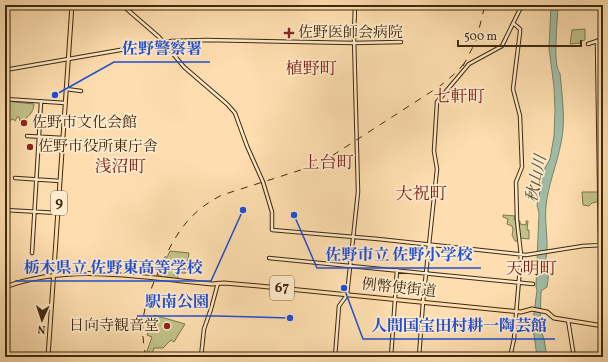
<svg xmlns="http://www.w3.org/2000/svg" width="608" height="362" viewBox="0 0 608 362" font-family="Vollkorn,'Noto Serif JP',serif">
  <rect width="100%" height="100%" fill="#fedeb0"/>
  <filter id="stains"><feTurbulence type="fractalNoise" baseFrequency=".005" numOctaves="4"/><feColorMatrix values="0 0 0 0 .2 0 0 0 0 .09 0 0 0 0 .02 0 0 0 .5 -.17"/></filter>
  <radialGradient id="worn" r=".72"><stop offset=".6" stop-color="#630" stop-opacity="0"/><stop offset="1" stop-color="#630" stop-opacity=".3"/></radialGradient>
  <path fill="#c1c18a" stroke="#80754b" d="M585 29V40L581 41 580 43 570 44 572 30Z
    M5 101 34 104C34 111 28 119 20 121L19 117H17L15 121 13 119 9 121 5 119Z
    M582 192H598V201L596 202 592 203 589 206 583 205Z
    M503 215 515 216 514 220H516L518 241H515L512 235 513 230 512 226 507 224 508 219 503 217Z
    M519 221H520V224L526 225V221H528L527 230H529V239L520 238Z
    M170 251 189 253 186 273H174V275H178V279L158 276Z
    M154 315 185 324 174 342 171 340 163 348H154L151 357H149L147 351 152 337 147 335Z"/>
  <path fill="#a0bda7" stroke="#798269" d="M551 5H558C558 19 552 65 560 73 562 97 566 120 561 143 557 164 548 185 546 206 544 225 550 244 545 263 550 269 548 280 547 287L541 291 540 327 544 339 547 357H537L534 334H533L534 333 533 321 537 290 536 287 539 213 537 205 540 191 539 179 550 159 554 136 555 111 554 87 549 48Z"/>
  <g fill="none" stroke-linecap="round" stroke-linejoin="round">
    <defs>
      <path id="secondary" d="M122 5 159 37 184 67 227 104 235 113 247 146 263 182 272 212V230L378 239 526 255 583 246 603 245
        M597 41 600 245
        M588 44 603 39
        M5 70 172 41 206 40 354 43 401 42
        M66 89 81 91
        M5 99 65 103
        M27 136 63 138
        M15 178 60 181
        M5 210 58 213
        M32 253 41 102
        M269 258 533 284
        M568 320 574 357
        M201 357 204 329 211 309 218 283
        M335 357 339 306 347 295 358 192 354 37 355 5
        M391 357 397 270
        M419 357 423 302 437 169 434 151 437 102 469 64 502 46 522 5
        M510 357 514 339 521 255 517 220 516 182 522 167 520 116 513 89 520 32V29L514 24"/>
      <path id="primary" d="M5 287C72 262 143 278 212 284L224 283 259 286 521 312 532 309 547 312 554 318 603 326
        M48 357 72 5"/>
    </defs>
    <use href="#secondary" stroke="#3e290c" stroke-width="4.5"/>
    <use href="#primary" stroke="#3e290c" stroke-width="5"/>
    <use href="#secondary" stroke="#feeacc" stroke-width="2.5"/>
    <use href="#primary" stroke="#fedeb0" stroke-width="3"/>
    <path stroke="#3e290c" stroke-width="1" stroke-dasharray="7 7" stroke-linecap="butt" d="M463 66 476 41 485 5
      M146 357C138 320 145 302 160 268 175 235 188 212 222 195L307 168 327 159 440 86 458 71 465 62"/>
  </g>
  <g fill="#8f2418" stroke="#feeacc" stroke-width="1.5">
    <path d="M287 27h4v4h4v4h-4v4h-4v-4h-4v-4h4z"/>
    <circle cx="24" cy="123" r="4"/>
    <circle cx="30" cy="147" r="4"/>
    <circle cx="167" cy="326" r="4"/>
  </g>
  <g text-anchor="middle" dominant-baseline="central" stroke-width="3.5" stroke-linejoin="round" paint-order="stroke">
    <g fill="#feeacc" stroke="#786346" stroke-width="1">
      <rect x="51" y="191" width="16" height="24" rx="3"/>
      <rect x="270" y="276" width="24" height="24" rx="3"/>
    </g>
    <g font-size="14" font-weight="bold" fill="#3e290c">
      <text x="59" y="203">9</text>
      <text x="282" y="288">67</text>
    </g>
    <g font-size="15" fill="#3e290c" stroke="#feeacc" text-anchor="start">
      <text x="298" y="33">佐野医師会病院</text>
      <text x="32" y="123">佐野市文化会館</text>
      <text x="38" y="147">佐野市役所東庁舎</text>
      <text x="159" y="326" text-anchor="end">日向寺観音堂</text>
    </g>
    <g font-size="15" fill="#3e290c" stroke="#feeacc">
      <text transform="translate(399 289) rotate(6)">例幣使街道</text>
    </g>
    <g font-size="16" font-style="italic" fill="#564e33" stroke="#feeacc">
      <text transform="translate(537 179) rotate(-78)">秋山川</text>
    </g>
    <g font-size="17" fill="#7a1f14" stroke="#feeacc">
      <text x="311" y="69">植野町</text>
      <text x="459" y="97">七軒町</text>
      <text x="328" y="163">上台町</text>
      <text x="120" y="167">浅沼町</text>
      <text x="421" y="194">大祝町</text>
      <text x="531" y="269">天明町</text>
    </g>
  </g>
  <path fill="none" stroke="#1d4ed8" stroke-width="1.5" d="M55 95L114 62H210M294 215L317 268H481M243 210L211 281H15M290 318L217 316H137M344 288L363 339H555"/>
  <g fill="#1d4ed8" stroke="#feeacc" stroke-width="1.5">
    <circle cx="55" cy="95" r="4"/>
    <circle cx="294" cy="215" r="4"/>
    <circle cx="243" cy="210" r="4"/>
    <circle cx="290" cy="318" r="4"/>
    <circle cx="344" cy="288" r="4"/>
  </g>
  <g font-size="16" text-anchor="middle" font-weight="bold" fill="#1d4ed8" stroke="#feeacc" stroke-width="3.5" stroke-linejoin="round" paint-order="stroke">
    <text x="162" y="54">佐野警察署</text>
    <text x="399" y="260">佐野市立 佐野小学校</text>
    <text x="113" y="273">栃木県立 佐野東高等学校</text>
    <text x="177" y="307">駅南公園</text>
    <text x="459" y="331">人間国宝田村耕一陶芸館</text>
  </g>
  <rect width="608" height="362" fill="none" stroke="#fedeb0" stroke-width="20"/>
  <rect x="6" y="6" width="596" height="350" fill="none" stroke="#3e290c" stroke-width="2"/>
  <rect x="10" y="10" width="588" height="342" fill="none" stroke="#3e290c"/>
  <g transform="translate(42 320) rotate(183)" stroke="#feeacc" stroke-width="3" paint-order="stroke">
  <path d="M0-3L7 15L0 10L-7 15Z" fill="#3e290c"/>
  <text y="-6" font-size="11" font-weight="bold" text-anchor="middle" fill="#3e290c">N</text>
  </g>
  <path d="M458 40v6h123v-6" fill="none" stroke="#3e290c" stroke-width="2"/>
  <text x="464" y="40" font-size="12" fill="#3e290c" stroke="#feeacc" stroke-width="3" paint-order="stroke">500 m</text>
  <rect width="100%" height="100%" filter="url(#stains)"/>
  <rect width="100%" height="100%" fill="url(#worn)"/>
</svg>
